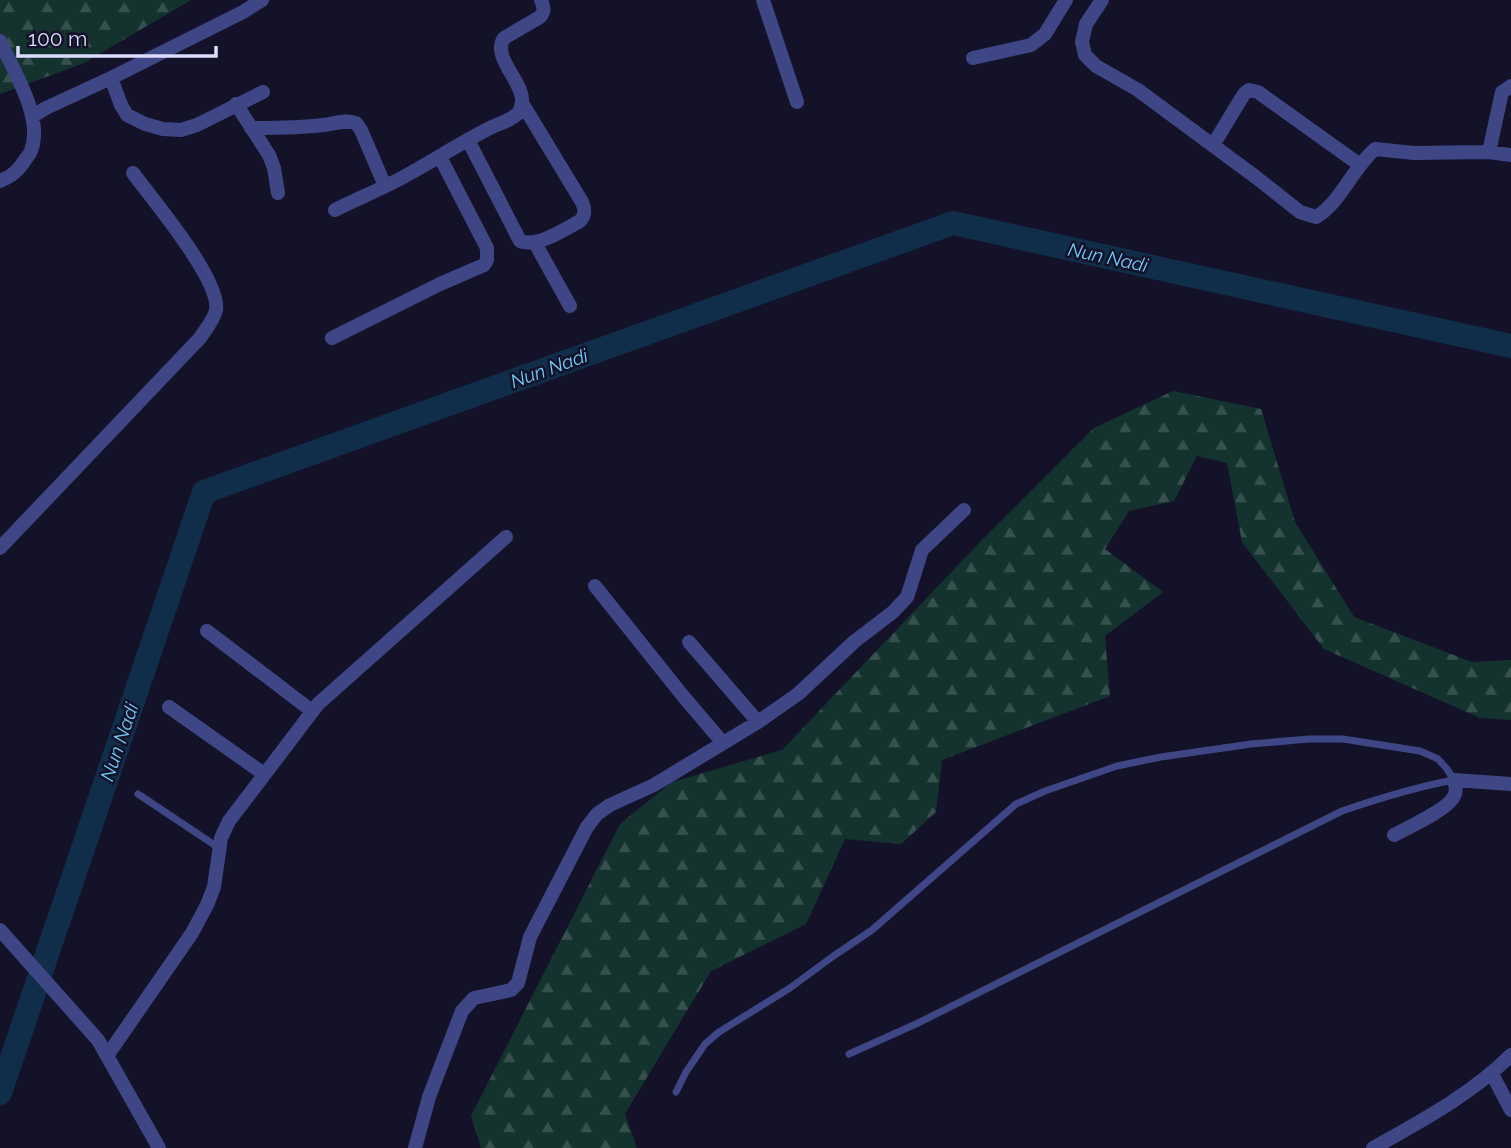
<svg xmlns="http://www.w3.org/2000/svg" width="1511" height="1148" viewBox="0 0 1511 1148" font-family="Raleway,sans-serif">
  <defs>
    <pattern id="forest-firs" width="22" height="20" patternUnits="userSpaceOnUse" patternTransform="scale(1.75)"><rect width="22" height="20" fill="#15332e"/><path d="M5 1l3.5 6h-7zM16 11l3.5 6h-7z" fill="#36504d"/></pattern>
  </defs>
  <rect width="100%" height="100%" fill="#131229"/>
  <path fill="url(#forest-firs)" d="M0 0H191L84 63 0 94Z
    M1173 391 1261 409 1295 522 1354 617 1472 662 1511 660V720L1480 718 1324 649 1242 542 1227 463 1197 456 1174 501 1129 511 1105 549 1163 592 1105 636 1110 696 942 760 936 812 901 844 845 839 806 924 711 971 625 1114 637 1148H481L471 1116 620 824 672 782 782 750 980 542 1094 428Z"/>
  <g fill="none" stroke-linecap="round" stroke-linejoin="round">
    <path stroke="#102d4a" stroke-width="24" d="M0 1093 204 492 953 223 1511 346"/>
    <path stroke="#3f4686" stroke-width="7" d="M138 794 219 848
      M676 1092 686 1072 705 1044 719 1032 790 988 832 957 872 930 1016 804 1045 791 1117 766 1161 757 1251 744 1309 739H1343L1420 751 1438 759 1447 769 1454 780C1416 787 1380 798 1342 811L916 1024 849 1054"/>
    <path stroke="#3f4686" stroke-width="14" d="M763 0 797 102
      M1102 0 1086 24 1082 42 1085 55 1096 66 1138 90 1257 178 1300 212 1316 217C1341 202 1352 169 1375 149L1414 153 1489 152 1511 155
      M0 41C13 70 44 118 31 151 30 154 27 157 25 160 18 171 12 176 0 181
      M973 58 1031 45 1045 34 1066 0
      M111 78 121 105 127 115 145 124 163 129 181 130 197 125 263 92
      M236 104 269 155 274 168 278 193
      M33 116 46 108 111 78 243 12 262 0
      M251 128C275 128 299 128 323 125 334 124 345 119 356 123L361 130 385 186
      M468 140 520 241C537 248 565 229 580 221 586 215 585 209 582 202L522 103
      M1213 145 1244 94 1249 90 1258 92 1360 165
      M1489 152 1502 92 1511 86
      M335 210C359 198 384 188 407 175 434 160 459 144 486 130 496 124 512 121 519 112 520 110 522 104 522 102 524 82 491 57 504 38L540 17C545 11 544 7 541 0
      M535 243 570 306
      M332 338 440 284 484 265 487 260V248L440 157
      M0 548 200 338C205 330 214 320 216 310 221 280 152 199 133 173
      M595 586 683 696 723 743
      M207 631 312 711
      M689 642 758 722
      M169 707 264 774
      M1394 835C1407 828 1449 809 1454 796 1457 791 1456 786 1454 780L1511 784
      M0 930 98 1040 159 1148
      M107 1056 192 933 207 905 214 887 221 838 229 821 274 762 318 704 506 537
      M1492 1074 1511 1110
      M415 1148 429 1097 462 1011 474 998 511 990 518 983 530 937 587 827 597 814 610 805 654 785 758 722 798 694 855 641 893 612 907 597 910 588 922 550 964 510
      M1373 1148C1421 1121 1472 1094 1511 1055"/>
  </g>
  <g text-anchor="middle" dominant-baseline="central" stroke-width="5" stroke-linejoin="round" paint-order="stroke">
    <g font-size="19" font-style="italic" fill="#6fcbf8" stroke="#131229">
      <text transform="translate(1108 257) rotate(12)">Nun Nadi</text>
      <text transform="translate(549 368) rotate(-20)">Nun Nadi</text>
      <text transform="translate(119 742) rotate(-71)">Nun Nadi</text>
    </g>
  </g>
  <path d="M18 46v10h198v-10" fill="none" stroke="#dcdcfd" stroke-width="3.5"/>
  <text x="28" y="46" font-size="21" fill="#dcdcfd" stroke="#131229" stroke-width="5" paint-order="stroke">100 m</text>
</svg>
